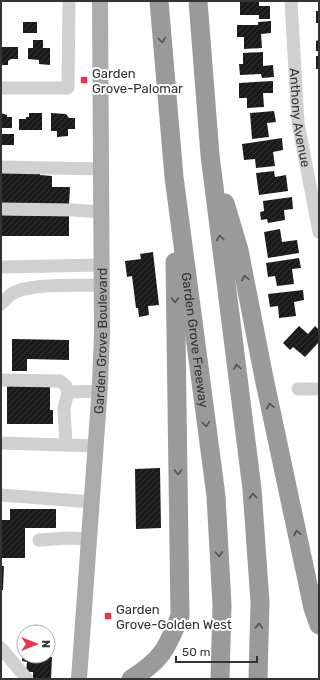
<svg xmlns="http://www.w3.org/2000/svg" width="320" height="680" viewBox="0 0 320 680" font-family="Rubik,sans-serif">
  <defs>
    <pattern id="building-hatch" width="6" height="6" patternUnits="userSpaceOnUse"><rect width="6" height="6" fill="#1a1a1a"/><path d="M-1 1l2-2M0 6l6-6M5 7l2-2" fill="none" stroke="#333"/></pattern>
  </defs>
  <rect width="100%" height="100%" fill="#fff"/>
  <path fill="url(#building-hatch)" d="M240 1H259V6H270V19H259V15H240Z
    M316 11H319V23H316Z
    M271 21V33L261 34 262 48 244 49V37H237V25H258V22Z
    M23 22H37V33H23Z
    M33 40H43V48H50V65L39 64V60L28 59V48H33Z
    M319 40V51H316V41Z
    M1 47H18V59H11L8 61V65H1Z
    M263 52V66L273 65 274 77 262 78 261 74 240 75 239 64H243V53Z
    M316 56H319V69H316Z
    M273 81V93H263L264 107 247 108V98H239V83Z
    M274 111 276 122 267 123 269 137 252 139 250 113Z
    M1 113 7 115V117H12V128H1Z
    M29 113H42V130H19V119H26V117H29Z
    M51 113 66 114 69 118H75V129H68V136L57 137V131H51Z
    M1 134H14V145H1Z
    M282 138 283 150 273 152 275 166 256 168 255 159 244 160 242 144Z
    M274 171 275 177 286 175 288 191 259 195 256 173Z
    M1 173H40V175L52 176V187H70L69 205 1 203Z
    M292 197 293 209 284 210 285 220 268 223 267 219 261 220 260 212 264 211 263 201Z
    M1 215 69 216V236H1Z
    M280 229 282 242 297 240 299 253 268 258 264 232Z
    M153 252 159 305 148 306 149 315 139 317 138 308H136L132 276 127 277 125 261 141 259 140 254Z
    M299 258 301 268 292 269 294 284 277 286 275 276 268 277 266 263Z
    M303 290 304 300 294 302 296 316 279 318 278 306 270 307 268 294Z
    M299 326 308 334 315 326 319 330V342L305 357 293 347 290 350 283 343Z
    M12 339 69 340V360L27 359V371H12Z
    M7 383H50V410H53V424H7Z
    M160 468 161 528 136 529 135 469Z
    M10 509H56V528H25V558H1V520H10Z
    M1 566H4L3 590H1Z
    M23 652 24 656 52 657 51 679H33V672H26L27 662 22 661Z"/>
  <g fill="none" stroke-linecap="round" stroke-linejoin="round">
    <g stroke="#d0d0d0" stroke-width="13">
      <path id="s1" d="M291 1 298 123 319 232"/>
      <path d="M1 88H68L69 1"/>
      <path d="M1 167 101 169"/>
      <path d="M1 209 73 210 101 212"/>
      <path d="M1 267 102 265"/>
      <path d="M1 304C4 301 7 298 10 295 28 282 79 286 102 285"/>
      <path d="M1 380 60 381 66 386 68 392 64 408 66 445"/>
      <path d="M298 389H319"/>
      <path d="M68 392 100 391"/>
      <path d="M1 443 96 446"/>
      <path d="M1 495 92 502"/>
      <path d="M39 540 69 538 89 539"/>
      <path d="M1 648 27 679"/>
    </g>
    <path stroke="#ababab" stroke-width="16" id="s2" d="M79 679 100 385 102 333 100 1"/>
    <g stroke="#9a9a9a" stroke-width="19">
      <path id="s3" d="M159 1 174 177 216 496 222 605 220 679"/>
      <path d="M198 1 210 155 252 489 260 602 258 679"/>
      <path d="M225 203 239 250 264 378 313 608 319 625"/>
      <path d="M131 679C162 660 167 648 180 616L175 262"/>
    </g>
  </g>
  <defs><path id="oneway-chevron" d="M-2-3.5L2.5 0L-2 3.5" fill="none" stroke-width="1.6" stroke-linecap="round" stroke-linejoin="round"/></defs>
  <g stroke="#525252">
    <use href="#oneway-chevron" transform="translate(162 40) rotate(85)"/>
    <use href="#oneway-chevron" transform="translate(220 238) rotate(-97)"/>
    <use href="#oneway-chevron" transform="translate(245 278) rotate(-101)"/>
    <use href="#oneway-chevron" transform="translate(175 300) rotate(89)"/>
    <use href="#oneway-chevron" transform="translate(237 367) rotate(-97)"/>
    <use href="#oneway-chevron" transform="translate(270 406) rotate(-102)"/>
    <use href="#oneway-chevron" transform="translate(206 424) rotate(83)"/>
    <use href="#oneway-chevron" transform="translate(178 472) rotate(89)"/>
    <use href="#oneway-chevron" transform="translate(253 496) rotate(-94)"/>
    <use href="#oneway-chevron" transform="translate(297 533) rotate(-102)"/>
    <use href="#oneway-chevron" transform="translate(219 554) rotate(87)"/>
    <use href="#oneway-chevron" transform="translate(259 626) rotate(-88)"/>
  </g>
  <g fill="#ec324d" stroke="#fff" stroke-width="1.5">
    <rect x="80" y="76" width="8" height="8" rx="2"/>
    <rect x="104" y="612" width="8" height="8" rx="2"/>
  </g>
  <g text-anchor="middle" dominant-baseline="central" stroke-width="4" stroke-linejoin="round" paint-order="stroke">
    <g font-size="13" fill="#333" stroke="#fff" text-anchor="start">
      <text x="92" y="73">Garden<tspan x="92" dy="15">Grove-Palomar</tspan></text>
      <text x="116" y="609">Garden<tspan x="116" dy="15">Grove-Golden West</tspan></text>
    </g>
    <g font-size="13" fill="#333" stroke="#fff">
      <text stroke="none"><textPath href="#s1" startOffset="117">Anthony Avenue</textPath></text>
      <text stroke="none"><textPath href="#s2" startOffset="339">Garden Grove Boulevard</textPath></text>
      <text stroke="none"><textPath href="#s3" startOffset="341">Garden Grove Freeway</textPath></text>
    </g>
  </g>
  <rect width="320" height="680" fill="none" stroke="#333333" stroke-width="4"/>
  <g transform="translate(36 644) rotate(90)"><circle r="19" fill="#ffffff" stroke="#adadad"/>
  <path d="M0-3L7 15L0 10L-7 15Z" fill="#ec324d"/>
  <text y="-6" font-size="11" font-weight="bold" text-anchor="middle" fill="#333333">N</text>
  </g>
  <path d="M176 656v6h81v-6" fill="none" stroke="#333333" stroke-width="2"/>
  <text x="182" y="656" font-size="12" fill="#333333" stroke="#ffffff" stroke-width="3" paint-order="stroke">50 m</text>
</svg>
